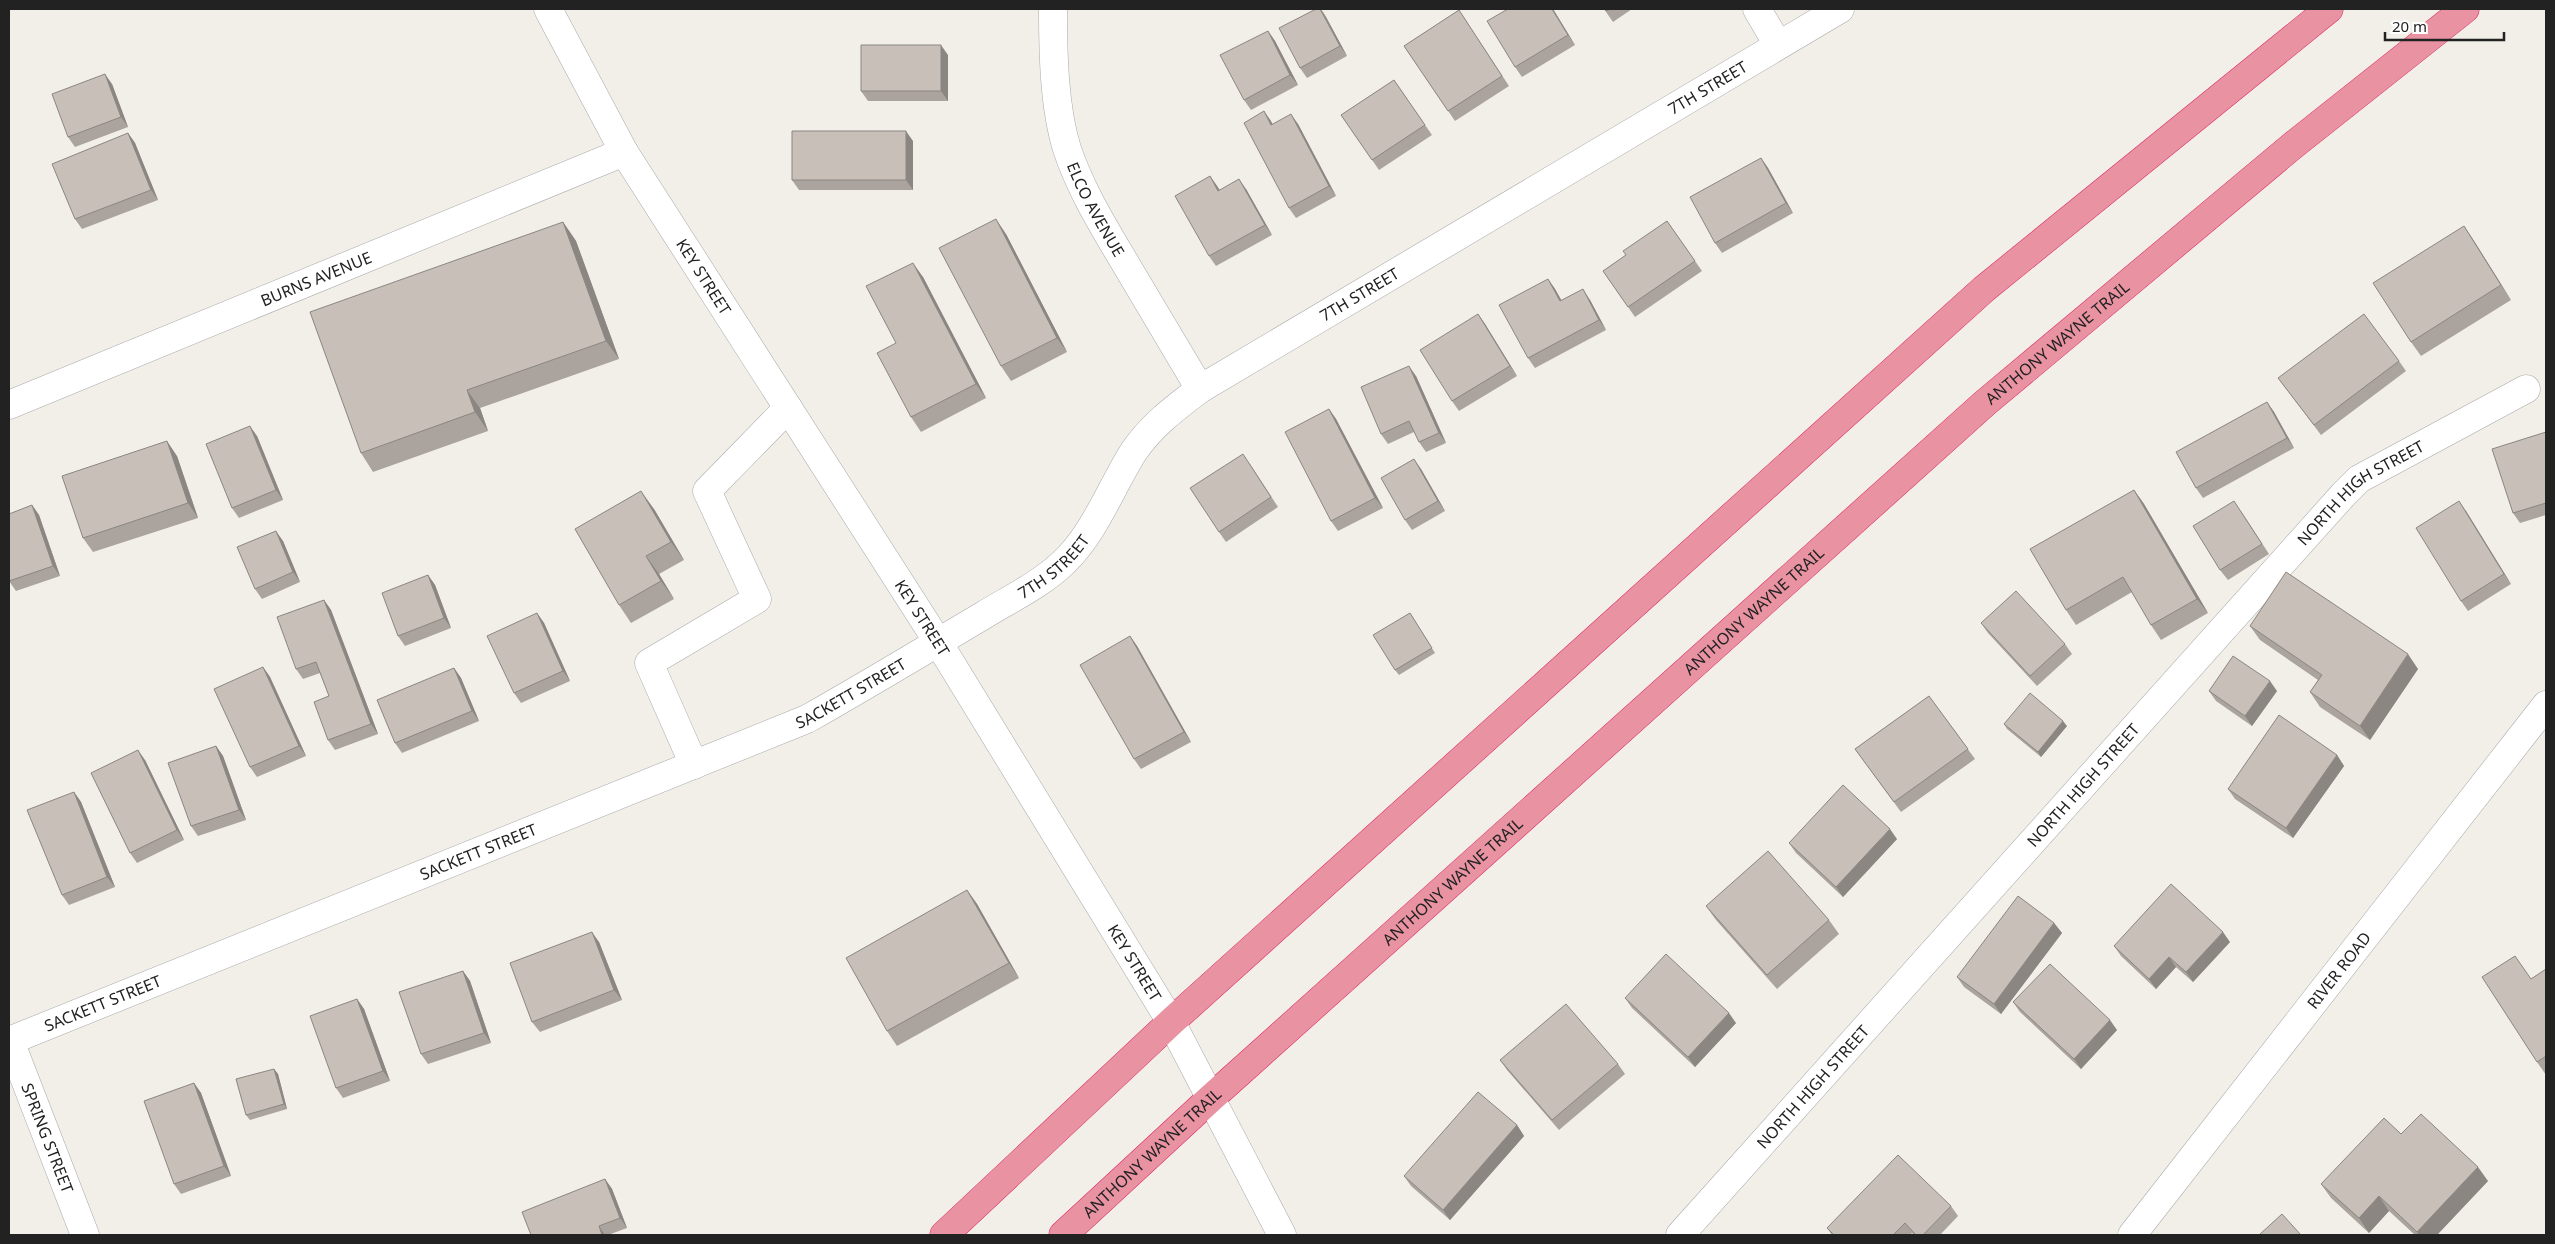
<svg xmlns="http://www.w3.org/2000/svg" width="2555" height="1244" viewBox="0 0 2555 1244" font-family="'Noto Sans',sans-serif">
  <rect width="100%" height="100%" fill="#f2efe9"/>
  <g fill="none" stroke-linecap="round" stroke-linejoin="round">
    <defs>
      <g id="minor">
        <path id="s1" d="M548 9 624 152 938 642 1171 1022 1282 1235"/>
        <path id="s2" d="M1053 9C1053 53 1054 107 1067 149 1081 191 1105 229 1128 268 1152 308 1176 348 1200 389"/>
        <path d="M1757 9 1778 45"/>
        <path id="s3" d="M9 405 624 152"/>
        <path d="M694 765 649 663 757 599 707 491 788 408"/>
        <path id="s4" d="M9 1041 807 719C867 685 925 650 984 615 1010 599 1041 584 1063 563 1095 533 1111 487 1134 451 1152 425 1175 408 1200 389L1840 9"/>
        <path id="s5" d="M10 1041 85 1235"/>
        <path id="s6" d="M1680 1235 2343 495 2359 479 2526 389"/>
        <path id="s7" d="M2132 1235 2546 705"/>
      </g>
      <g id="highway">
        <path d="M944 1235 1171 1022 1984 289 2329 9"/>
        <path id="s8" d="M1063 1235 1211 1098 1985 403 2291 147 2465 9"/>
      </g>
    </defs>
    <use href="#minor" stroke="#a9a9a9" stroke-width="29"/>
    <use href="#highway" stroke="#dc2a67" stroke-width="29"/>
    <use href="#minor" stroke="#fff" stroke-width="28"/>
    <use href="#highway" stroke="#e892a2" stroke-width="28"/>
  </g>
  <path fill="#aba49e" d="M1321 9 1326 17 1347 56 1307 78 1300 68Z
    M1508 9H1553L1575 45 1522 77 1515 67Z
    M1604 9H1632L1613 22Z
    M1459 10 1509 86 1455 121 1404 46Z
    M1268 31 1275 41 1298 85 1251 110 1244 100Z
    M948 55V101H868L861 91Z
    M1394 80 1432 135 1379 170 1341 115Z
    M112 84 128 127 75 147 68 137Z
    M1264 111 1272 124H1298L1336 196 1296 218 1289 208Z
    M128 133 135 143 158 200 82 229 75 219Z
    M913 141V190H799L792 180Z
    M1761 158 1768 168 1793 213 1722 253 1715 243Z
    M1210 176 1220 190 1246 189 1272 235 1216 266 1209 256Z
    M1667 221 1702 271 1635 317 1603 271 1626 255Z
    M563 222 576 241 619 359 480 408 488 431 373 472 361 453Z
    M2464 226 2474 241 2511 300 2421 356 2411 342Z
    M1006 234 1067 352 1011 381 1001 366Z
    M923 277 986 398 921 432 911 417 896 343Z
    M1548 279 1555 289 1562 301 1590 300 1606 330 1535 368 1528 358Z
    M1478 314 1485 324 1517 376 1459 411 1452 401Z
    M2399 361 2406 371 2321 435 2278 378Z
    M1416 376 1446 443 1426 452 1419 442 1414 432 1388 444 1381 434Z
    M2267 402 2274 412 2294 448 2203 498 2196 488Z
    M1329 409 1336 419 1383 508 1338 531 1331 521Z
    M2546 432V515L2520 523 2513 513Z
    M257 436 283 500 239 518 232 508Z
    M177 456 198 518 93 552 83 538Z
    M1250 464 1278 507 1226 542 1219 532Z
    M1421 469 1445 511 1412 530 1405 520Z
    M2134 490 2144 504 2208 613 2161 640 2151 625 2132 592 2076 625 2066 610Z
    M32 505 39 515 60 576 16 591 9 581Z
    M654 509 684 560 659 574 674 599 631 623 619 605Z
    M2241 511 2269 554 2228 580 2220 570Z
    M2466 511 2511 584 2468 611 2461 601Z
    M283 541 300 582 262 599 255 589Z
    M428 575 435 585 451 628 405 646 398 636Z
    M324 600 331 610 378 734 335 750 328 740 329 696 320 673 303 679 296 669Z
    M537 613 544 623 570 681 521 703 514 693Z
    M1410 613 1435 653 1399 675 1395 670Z
    M1981 623 2065 644 2072 654 2037 686 1988 633Z
    M2250 626 2418 669 2370 740 2320 707 2310 692 2318 680 2260 640Z
    M1130 636 1137 646 1191 742 1141 769 1134 759Z
    M263 667 270 677 306 756 257 777 250 767Z
    M454 668 461 678 479 721 402 753 395 743Z
    M2209 691H2277L2252 726 2216 701Z
    M1929 696 1975 759 1901 812 1855 749Z
    M2004 724 2067 726 2041 757 2007 729Z
    M216 746 223 756 246 820 198 836 191 826Z
    M2337 755 2344 766 2293 838 2235 799 2228 789Z
    M145 760 184 840 137 863 130 853Z
    M74 792 81 802 115 887 69 905 62 895Z
    M1897 839 1843 897 1796 853 1789 843Z
    M967 890 977 904 1019 978 897 1046 887 1031Z
    M1706 906 1829 920 1839 934 1777 989 1716 920Z
    M2054 923 2062 933 2001 1014 1964 987 1957 977Z
    M599 942 622 1000 540 1032 532 1022Z
    M2230 942 2193 982 2176 967 2156 989 2121 956 2114 946Z
    M2546 969V1075L2537 1062 2531 979Z
    M463 971 470 981 491 1043 428 1064 421 1054Z
    M1625 998 1736 1023 1695 1067 1632 1008Z
    M357 999 364 1009 390 1081 343 1098 336 1088Z
    M2013 1002 2117 1030 2081 1069 2020 1012Z
    M1500 1060 1618 1064 1625 1074 1559 1130 1507 1070Z
    M274 1069 278 1074 287 1109 250 1120 246 1115Z
    M194 1083 201 1093 231 1176 181 1194 174 1184Z
    M1517 1125 1524 1136 1450 1220 1411 1186 1404 1176Z
    M2401 1134 2488 1181 2437 1235H2415L2389 1211 2369 1233 2331 1198 2321 1184Z
    M605 1179 612 1189 627 1228 608 1235H531Z
    M1951 1206 1958 1216 1940 1235H1914L1912 1233 1910 1235H1832L1827 1228Z"/>
  <path fill="#8b8681" d="M1321 9 1326 17 1347 56 1340 46Z
    M1552 9H1553L1575 45 1568 35Z
    M1268 31 1275 41 1298 85 1290 75Z
    M941 45 948 55V101L941 91Z
    M105 74 112 84 128 127 121 117Z
    M1264 111 1271 121 1278 135 1271 125Z
    M1291 114 1298 124 1336 196 1329 186Z
    M906 131 913 141V190L906 180Z
    M128 133 135 143 158 200 151 190Z
    M1761 158 1768 168 1793 213 1786 203Z
    M1210 176 1217 186 1225 201 1218 191Z
    M1239 179 1246 189 1272 235 1265 225Z
    M996 219 1006 234 1067 352 1057 338Z
    M563 222 576 241 619 359 606 341Z
    M2464 226 2474 241 2511 300 2501 285Z
    M913 263 923 277 986 398 976 384Z
    M1548 279 1555 289 1567 311 1560 301Z
    M1583 289 1590 300 1606 330 1599 320Z
    M1478 314 1485 324 1517 376 1510 366Z
    M1409 366 1416 376 1446 443 1439 433Z
    M467 390 480 408 488 431 475 412Z
    M2267 402 2274 412 2294 448 2287 438Z
    M1329 409 1336 419 1383 508 1375 498Z
    M250 426 257 436 283 500 276 490Z
    M167 441 177 456 198 518 188 503Z
    M1414 459 1421 469 1445 511 1438 501Z
    M2134 490 2144 504 2208 613 2197 599Z
    M641 491 654 509 684 560 671 542Z
    M2459 501 2466 511 2511 584 2504 574Z
    M32 505 39 515 60 576 53 566Z
    M276 531 283 541 300 582 293 572Z
    M646 556 659 574 674 599 661 581Z
    M428 575 435 585 451 628 444 618Z
    M324 600 331 610 378 734 371 724Z
    M537 613 544 623 570 681 563 671Z
    M1130 636 1137 646 1191 742 1184 732Z
    M2408 654 2418 669 2370 740 2360 726Z
    M263 667 270 677 306 756 299 746Z
    M454 668 461 678 479 721 472 711Z
    M2270 681 2277 691 2252 726 2245 716Z
    M2063 721 2067 726 2041 757 2038 752Z
    M216 746 223 756 246 820 239 810Z
    M138 750 145 760 184 840 177 830Z
    M2337 755 2344 766 2293 838 2286 828Z
    M74 792 81 802 115 887 107 877Z
    M1890 829 1897 839 1843 897 1836 887Z
    M967 890 977 904 1019 978 1009 963Z
    M2054 923 2062 933 2001 1014 1994 1004Z
    M592 932 599 942 622 1000 614 990Z
    M2223 932 2230 942 2193 982 2186 972Z
    M2169 957 2176 967 2156 989 2149 979Z
    M463 971 470 981 491 1043 484 1033Z
    M357 999 364 1009 390 1081 383 1071Z
    M1729 1013 1736 1023 1695 1067 1688 1057Z
    M2110 1020 2117 1030 2081 1069 2074 1059Z
    M274 1069 278 1074 287 1109 284 1104Z
    M194 1083 201 1093 231 1176 224 1166Z
    M1517 1125 1524 1136 1450 1220 1443 1210Z
    M2478 1167 2488 1181 2437 1235H2419L2417 1232Z
    M605 1179 612 1189 627 1228 620 1218Z
    M2379 1196 2389 1211 2369 1233 2359 1218Z
    M599 1226 605 1235H602Z"/>
  <path fill="#c7bfb8" stroke="#8b8681" d="M1316 9H1320L1340 46 1300 68 1279 28Z
    M1508 9H1552L1568 35 1515 67 1487 21Z
    M1604 9H1610L1606 11Z
    M1459 10 1502 76 1448 111 1404 46Z
    M1268 31 1290 75 1244 100 1220 55Z
    M861 45H941V91H861Z
    M105 74 121 117 68 137 52 94Z
    M1394 80 1425 125 1372 160 1341 115Z
    M1264 111 1271 125 1291 114 1329 186 1289 208 1244 123Z
    M792 131H906V180H792Z
    M128 133 151 190 75 219 52 164Z
    M1761 158 1786 203 1715 243 1690 197Z
    M1210 176 1218 191 1239 179 1265 225 1209 256 1175 196Z
    M996 219 1057 338 1001 366 939 248Z
    M1667 221 1695 261 1628 307 1603 271 1626 255 1623 251Z
    M563 222 606 341 467 390 475 412 361 453 310 312Z
    M2464 226 2501 285 2411 342 2373 283Z
    M913 263 976 384 911 417 877 353 896 343 866 286Z
    M1548 279 1560 301 1583 289 1599 320 1528 358 1499 305Z
    M1478 314 1510 366 1452 401 1420 350Z
    M2364 314 2399 361 2314 425 2278 378Z
    M1409 366 1439 433 1419 442 1409 421 1381 434 1361 387Z
    M2267 402 2287 438 2196 488 2176 452Z
    M1329 409 1375 498 1331 521 1285 432Z
    M250 426 276 490 232 508 206 444Z
    M2546 432V503L2513 513 2492 449Z
    M167 441 188 503 83 538 62 476Z
    M1243 454 1271 497 1219 532 1190 488Z
    M1414 459 1438 501 1405 520 1381 478Z
    M2134 490 2197 599 2151 625 2123 577 2066 610 2030 549Z
    M641 491 671 542 646 556 661 581 619 605 575 529Z
    M2234 501 2262 544 2220 570 2193 526Z
    M2459 501 2504 574 2461 601 2416 528Z
    M32 505 53 566 9 581V514Z
    M276 531 293 572 255 589 237 547Z
    M2286 572 2408 654 2360 726 2310 692 2322 675 2250 626Z
    M428 575 444 618 398 636 382 593Z
    M2016 591 2065 644 2030 676 1981 623Z
    M324 600 371 724 328 740 314 702 329 696 316 662 296 669 277 617Z
    M537 613 563 671 514 693 487 636Z
    M1410 613 1432 648 1395 670 1373 635Z
    M1130 636 1184 732 1134 759 1080 665Z
    M2233 656 2270 681 2245 716 2209 691Z
    M263 667 299 746 250 767 214 689Z
    M454 668 472 711 395 743 377 700Z
    M2030 693 2063 721 2038 752 2004 724Z
    M1929 696 1968 749 1894 802 1855 749Z
    M2279 715 2337 755 2286 828 2228 789Z
    M216 746 239 810 191 826 168 763Z
    M138 750 177 830 130 853 91 773Z
    M1843 785 1890 829 1836 887 1789 843Z
    M74 792 107 877 62 895 27 810Z
    M1768 851 1829 920 1767 975 1706 906Z
    M2171 884 2223 932 2186 972 2169 957 2149 979 2114 946Z
    M967 890 1009 963 887 1031 846 958Z
    M2018 896 2054 923 1994 1004 1957 977Z
    M592 932 614 990 532 1022 510 963Z
    M1666 954 1729 1013 1688 1057 1625 998Z
    M2515 956 2531 979 2546 969V1056L2537 1062 2482 977Z
    M2050 964 2110 1020 2074 1059 2013 1002Z
    M463 971 484 1033 421 1054 399 992Z
    M357 999 383 1071 336 1088 310 1016Z
    M1566 1004 1618 1064 1552 1120 1500 1060Z
    M274 1069 284 1104 246 1115 236 1079Z
    M194 1083 224 1166 174 1184 144 1101Z
    M1478 1092 1517 1125 1443 1210 1404 1176Z
    M2421 1114 2478 1167 2417 1232 2379 1196 2359 1218 2321 1184 2384 1118 2401 1134Z
    M1898 1155 1951 1206 1923 1235H1916L1905 1223 1893 1235H1834L1827 1228Z
    M605 1179 620 1218 599 1226 602 1235H531L522 1212Z
    M2282 1214 2301 1235H2259Z"/>
  <g text-anchor="middle" dominant-baseline="central" stroke-width="4" stroke-linejoin="round" paint-order="stroke">
    <g font-size="16" fill="#222" stroke="#fff">
      <text stroke="none"><textPath href="#s4" startOffset="1975">7TH STREET</textPath></text>
      <text stroke="none"><textPath href="#s2" startOffset="208">ELCO AVENUE</textPath></text>
      <text stroke="none"><textPath href="#s1" startOffset="310">KEY STREET</textPath></text>
      <text stroke="none"><textPath href="#s3" startOffset="332">BURNS AVENUE</textPath></text>
      <text stroke="none"><textPath href="#s4" startOffset="1570">7TH STREET</textPath></text>
      <text stroke="none"><textPath href="#s8" startOffset="1336">ANTHONY WAYNE TRAIL</textPath></text>
      <text stroke="none"><textPath href="#s6" startOffset="1009">NORTH HIGH STREET</textPath></text>
      <text stroke="none"><textPath href="#s4" startOffset="1151">7TH STREET</textPath></text>
      <text stroke="none"><textPath href="#s8" startOffset="931">ANTHONY WAYNE TRAIL</textPath></text>
      <text stroke="none"><textPath href="#s1" startOffset="715">KEY STREET</textPath></text>
      <text stroke="none"><textPath href="#s4" startOffset="911">SACKETT STREET</textPath></text>
      <text stroke="none"><textPath href="#s6" startOffset="604">NORTH HIGH STREET</textPath></text>
      <text stroke="none"><textPath href="#s4" startOffset="506">SACKETT STREET</textPath></text>
      <text stroke="none"><textPath href="#s8" startOffset="526">ANTHONY WAYNE TRAIL</textPath></text>
      <text stroke="none"><textPath href="#s1" startOffset="1120">KEY STREET</textPath></text>
      <text stroke="none"><textPath href="#s7" startOffset="336">RIVER ROAD</textPath></text>
      <text stroke="none"><textPath href="#s4" startOffset="101">SACKETT STREET</textPath></text>
      <text stroke="none"><textPath href="#s6" startOffset="199">NORTH HIGH STREET</textPath></text>
      <text stroke="none"><textPath href="#s5" startOffset="104">SPRING STREET</textPath></text>
      <text stroke="none"><textPath href="#s8" startOffset="121">ANTHONY WAYNE TRAIL</textPath></text>
    </g>
  </g>
  <rect width="2555" height="1244" fill="none" stroke="#222222" stroke-width="20"/>
  <path d="M2385 32v8h119v-8" fill="none" stroke="#222222" stroke-width="2.5"/>
  <text x="2392" y="32" font-size="15" fill="#222222" stroke="#ffffff" stroke-width="4" paint-order="stroke">20 m</text>
</svg>
